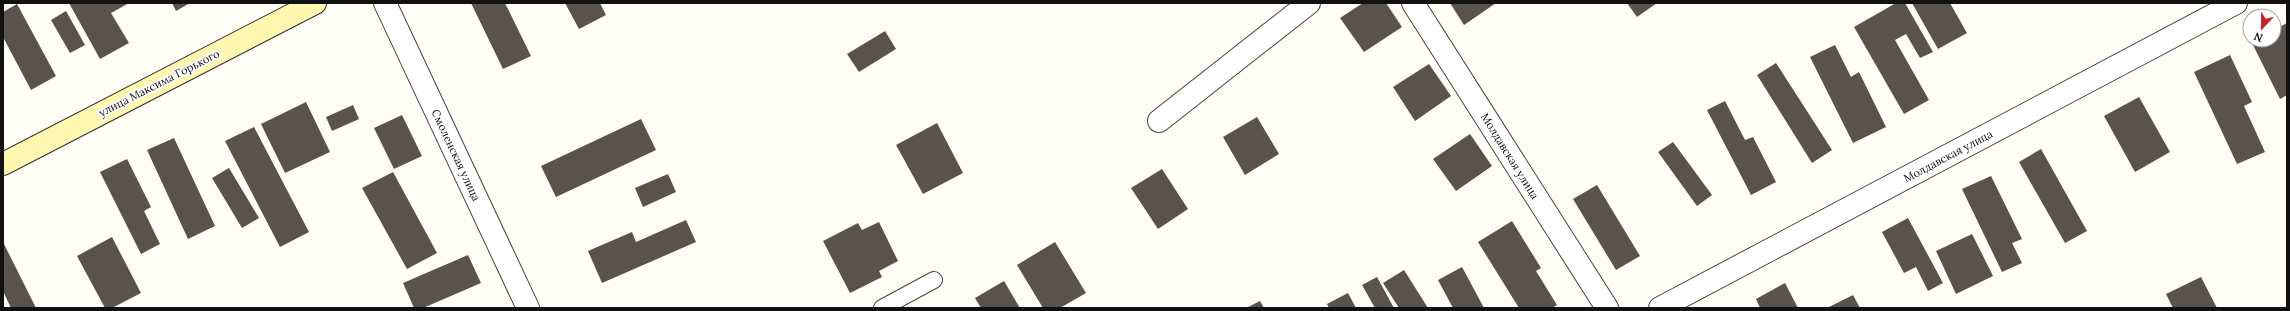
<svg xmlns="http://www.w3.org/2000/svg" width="2290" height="311" viewBox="0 0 2290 311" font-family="Lora,serif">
  <rect width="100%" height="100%" fill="#fffdf5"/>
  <path fill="#5a524d" d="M69 3H129L111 13 129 43 100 59Z
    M172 3H190L176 11Z
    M471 3H505L531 56 503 69Z
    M565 3H600L606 15 579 29Z
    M1363 3H1386L1402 27 1364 52 1340 18Z
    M1450 3H1496L1464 25Z
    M1627 3H1657L1637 17Z
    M1896 3H1905L1933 52 1920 58 1906 34 1895 40 1929 100 1904 114 1854 27Z
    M1912 3H1950L1967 33 1938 49Z
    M17 4 56 76 31 90 3 37V12Z
    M66 11 85 45 70 53 51 20Z
    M2287 23V95L2280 99 2251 41 2274 40V30Z
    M885 31 896 49 859 72 847 54Z
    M1835 45 1851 77 1859 72 1886 127 1853 143 1810 57Z
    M2230 55 2252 102 2244 106 2265 152 2237 164 2194 72Z
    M1776 63 1832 150 1812 163 1757 75Z
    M1429 64 1451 96 1415 121 1393 87Z
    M2139 97 2170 152 2135 172 2104 116Z
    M1725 101 1745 140 1753 137 1776 182 1751 195 1707 110Z
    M306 102 330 152 285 173 261 124Z
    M353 105 359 119 332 131 326 117Z
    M402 115 422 156 394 169 374 128Z
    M1257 117 1279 154 1245 175 1223 137Z
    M641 119 656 150 556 197 541 166Z
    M937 123 963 173 923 194 896 145Z
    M254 127 309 232 280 247 225 141Z
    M1470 134 1492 166 1456 191 1433 159Z
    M174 138 215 226 188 239 147 150Z
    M1673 142 1712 195 1697 206 1658 152Z
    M2041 149 2087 231 2065 243 2019 162Z
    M127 159 151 207 144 211 160 244 141 254 100 172Z
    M229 168 259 218 242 228 212 178Z
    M1162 169 1188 209 1158 229 1131 188Z
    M393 172 437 253 407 269 362 188Z
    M668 174 676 192 643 207 635 188Z
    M1991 176 2022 239 2012 243 2022 263 2002 272 1962 189Z
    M1597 185 1640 256 1616 270 1573 199Z
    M1908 218 1943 283 1928 291 1916 267 1904 273 1882 232Z
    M686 220 696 242 602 283 588 251 632 232 636 242Z
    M1512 221 1541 268 1536 271 1557 305 1552 308H1519L1478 242Z
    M879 222 898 261 879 271 882 277 850 293 823 241 858 223 862 230Z
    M1972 234 1993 276 1956 294 1936 251Z
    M112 237 141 293 112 308H105L77 256Z
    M3 242 36 308H11L3 291Z
    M1055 242 1086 293 1060 308H1043L1017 265Z
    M468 255 481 283 423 308H414L403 283Z
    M1462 267 1484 308H1453L1438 280Z
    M1404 270 1428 308H1399L1383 283Z
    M1377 277 1394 308H1375L1362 285Z
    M2201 277 2217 308H2173L2166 294Z
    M1004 281 1020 308H981L975 298Z
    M1785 283 1798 308H1760L1756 299Z
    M1348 293 1356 308H1329L1327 304Z
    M1853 295 1860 308H1829V307Z
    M1260 301 1264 308H1246Z"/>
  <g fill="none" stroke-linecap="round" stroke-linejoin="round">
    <defs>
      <path id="lane" d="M882 308 934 280"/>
      <path id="street" d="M385 3 528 308
        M1413 3 1607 308
        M1159 121 1309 3
        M1660 308 2236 3"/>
      <path id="secondary" d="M3 164 315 3"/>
    </defs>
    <use href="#lane" stroke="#444" stroke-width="18"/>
    <use href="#street" stroke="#444" stroke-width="24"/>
    <use href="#secondary" stroke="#333" stroke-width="24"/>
    <use href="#lane" stroke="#fff" stroke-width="16"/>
    <use href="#street" stroke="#fff" stroke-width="22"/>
    <use href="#secondary" stroke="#fff6b0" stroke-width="22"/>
  </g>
  <g text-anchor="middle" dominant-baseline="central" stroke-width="4" stroke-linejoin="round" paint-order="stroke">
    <g font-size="11" fill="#111" stroke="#fff">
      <text transform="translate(159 83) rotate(-27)">улица Максима Горького</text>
      <text transform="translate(456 155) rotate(65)">Смоленская улица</text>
      <text transform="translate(1510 156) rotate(58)">Молдавская улица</text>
      <text transform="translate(1948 156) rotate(-28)">Молдавская улица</text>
    </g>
  </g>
  <rect width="2290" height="311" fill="none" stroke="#111111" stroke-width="8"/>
  <g transform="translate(2262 28) rotate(202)"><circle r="19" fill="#ffffff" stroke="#a0a0a0"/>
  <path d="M0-3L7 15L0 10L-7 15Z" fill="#c4262e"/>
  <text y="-6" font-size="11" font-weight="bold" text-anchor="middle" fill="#111111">N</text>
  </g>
</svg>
